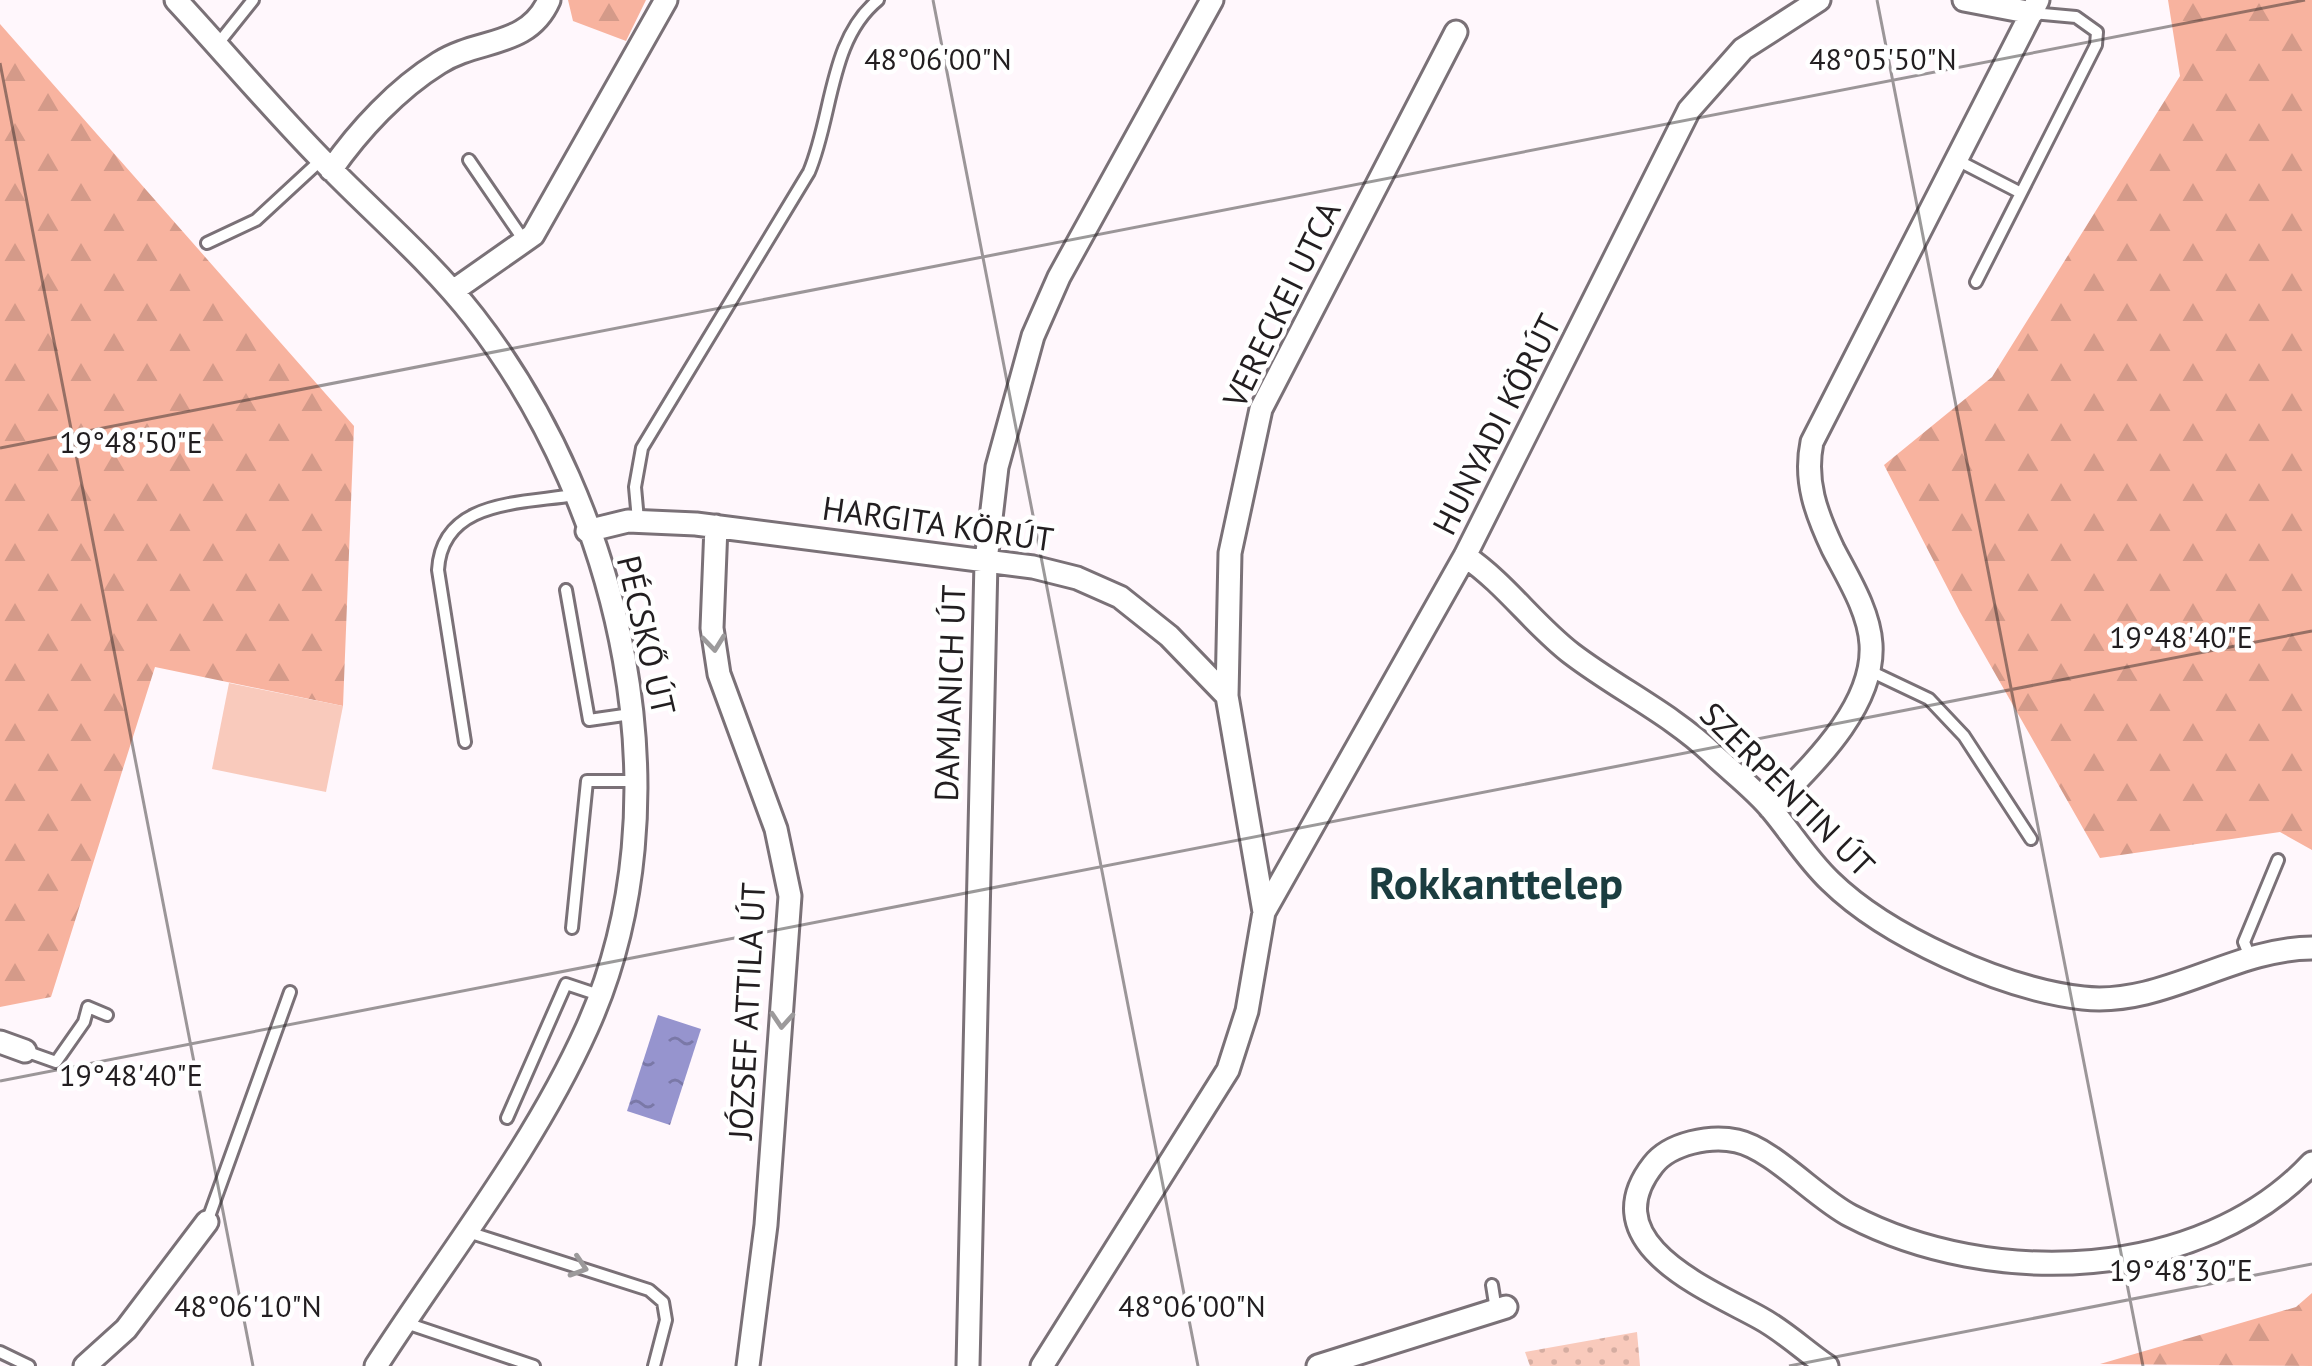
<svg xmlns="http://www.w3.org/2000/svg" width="2312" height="1366" viewBox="0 0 2312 1366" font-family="'PT Sans',sans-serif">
  <defs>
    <pattern id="forest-firs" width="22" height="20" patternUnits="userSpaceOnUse" patternTransform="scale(3)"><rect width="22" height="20" fill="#f8b39f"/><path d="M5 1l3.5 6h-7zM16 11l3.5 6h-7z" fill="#d49a89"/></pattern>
    <pattern id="park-dots" width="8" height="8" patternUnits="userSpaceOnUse" patternTransform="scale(3)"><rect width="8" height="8" fill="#f9cabc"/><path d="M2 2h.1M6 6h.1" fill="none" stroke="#d5ada1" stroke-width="1.8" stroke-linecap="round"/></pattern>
    <pattern id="water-ripples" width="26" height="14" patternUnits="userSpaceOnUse" patternTransform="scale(3)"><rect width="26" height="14" fill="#9694ce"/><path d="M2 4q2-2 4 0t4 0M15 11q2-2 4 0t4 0" fill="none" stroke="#7a78a7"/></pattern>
  </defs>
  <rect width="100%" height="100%" fill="#fff7fc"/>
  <path fill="url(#forest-firs)" d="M568 0H646L626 41 573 21Z
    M2168 0H2312V850L2280 832 2100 858 1960 612 1884 465 1992 377 2180 76Z
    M0 24 354 426 343 706 155 667 51 997 0 1007Z
    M2312 1293V1366L2100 1364 2296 1307Z"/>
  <path fill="url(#park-dots)" d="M1637 1332 1640 1366H1530L1525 1352Z"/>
  <path fill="#f9cabc" d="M229 683 343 706 326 792 212 769Z"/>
  <path fill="url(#water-ripples)" d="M658 1015 701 1029 670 1125 627 1111Z"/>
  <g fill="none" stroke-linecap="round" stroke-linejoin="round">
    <defs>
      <path id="service" d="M217 45 253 0
        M1955 159 2021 193
        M469 160 525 242
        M207 243 256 220 321 160
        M1976 282 2096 45 2097 32 2076 17 2032 13
        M638 520 635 487 642 448 809 172C833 115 829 40 878 0
        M566 590 589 720 631 714
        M1870 671 1929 699 1964 736 2031 839
        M465 742 438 570C442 500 519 504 574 495
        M572 928 587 781H634
        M2250 957 2244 942 2278 860
        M25 1051 56 1062 84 1022 88 1007 107 1015
        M507 1118 566 984 599 995
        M207 1222 290 992
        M468 1232 649 1290 663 1302 666 1320 654 1366
        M1492 1285 1496 1310
        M406 1323 534 1366
        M0 1352 29 1366"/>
      <path id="minor" d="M176 0C227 55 276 114 329 167 378 217 431 262 474 317 622 508 689 802 587 1028 532 1150 448 1254 376 1366
        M1964 0 2032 13
        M331 170C359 130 397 89 439 63 478 38 528 48 549 0
        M453 291 533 235 666 0
        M716 526 712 628 719 674 776 829 790 896 766 1225 748 1366
        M587 531 628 521 696 524 1033 567 1077 578 1120 597 1169 636 1227 696 1264 912 1247 1011 1228 1070 1042 1366
        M1465 556C1506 584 1533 624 1572 654 1618 689 1671 714 1713 754 1732 772 1756 790 1772 810 1792 834 1807 859 1830 881 1886 936 2003 989 2083 998 2162 1007 2234 948 2312 948
        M1227 696 1230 553 1261 409 1456 32
        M1770 808C1811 766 1875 707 1871 644 1869 611 1848 578 1833 549 1816 513 1804 481 1812 442L2038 0
        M1264 912 1465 556 1689 110 1743 49 1819 0
        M0 1042 25 1051
        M85 1366 126 1329 207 1222
        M968 1366 986 561 997 467 1033 336 1059 277 1212 0
        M1318 1366 1506 1307
        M1827 1366C1805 1351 1784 1331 1760 1318 1710 1290 1591 1244 1653 1165 1670 1143 1711 1135 1737 1141 1773 1149 1816 1198 1851 1216 1991 1289 2201 1282 2312 1163"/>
    </defs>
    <use href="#service" stroke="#7a7177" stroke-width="16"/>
    <use href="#minor" stroke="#7a7177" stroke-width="27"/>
    <use href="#service" stroke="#fff" stroke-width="10"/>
    <use href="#minor" stroke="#fff" stroke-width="21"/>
  </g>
  <defs><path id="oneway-chevron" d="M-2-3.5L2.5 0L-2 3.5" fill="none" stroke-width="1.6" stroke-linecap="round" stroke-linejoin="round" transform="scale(3)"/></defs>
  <g stroke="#9c9a9b">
    <use href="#oneway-chevron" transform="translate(714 643) rotate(84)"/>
    <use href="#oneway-chevron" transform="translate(782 1020) rotate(94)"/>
    <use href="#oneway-chevron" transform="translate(579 1267) rotate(18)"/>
  </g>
  <path fill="none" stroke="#221e20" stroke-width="3" stroke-opacity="0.45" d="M933 0 1198 1366M1877 0 2143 1366M0 63 253 1366M0 448 2305 0M0 1081 2312 631M1789 1366 2312 1264"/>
  <g text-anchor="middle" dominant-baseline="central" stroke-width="9" stroke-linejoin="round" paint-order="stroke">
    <g font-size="33" fill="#221e20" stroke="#fff">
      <text transform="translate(1281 304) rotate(-64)">VERECKEI UTCA</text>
      <text transform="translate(1496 424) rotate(-63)">HUNYADI KÖRÚT</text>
      <text transform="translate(938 523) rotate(8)">HARGITA KÖRÚT</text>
      <text transform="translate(647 635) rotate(77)">PÉCSKŐ ÚT</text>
      <text transform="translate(949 693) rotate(-88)">DAMJANICH ÚT</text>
      <text transform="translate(1788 789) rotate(45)">SZERPENTIN ÚT</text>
      <text transform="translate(746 1011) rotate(-87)">JÓZSEF ATTILA ÚT</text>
    </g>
    <g font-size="45" font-weight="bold" fill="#1b3d40" stroke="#fff">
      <text x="1496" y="882">Rokkanttelep</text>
    </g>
  </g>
  <g font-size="30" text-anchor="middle" fill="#221e20" stroke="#fff" stroke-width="9" stroke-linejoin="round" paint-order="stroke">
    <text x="938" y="70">48°06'00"N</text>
    <text x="1883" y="70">48°05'50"N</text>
    <text x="131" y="453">19°48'50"E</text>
    <text x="2181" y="648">19°48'40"E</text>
    <text x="131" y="1086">19°48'40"E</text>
    <text x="2181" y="1281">19°48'30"E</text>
    <text x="248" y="1317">48°06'10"N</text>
    <text x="1192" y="1317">48°06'00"N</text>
  </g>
</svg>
